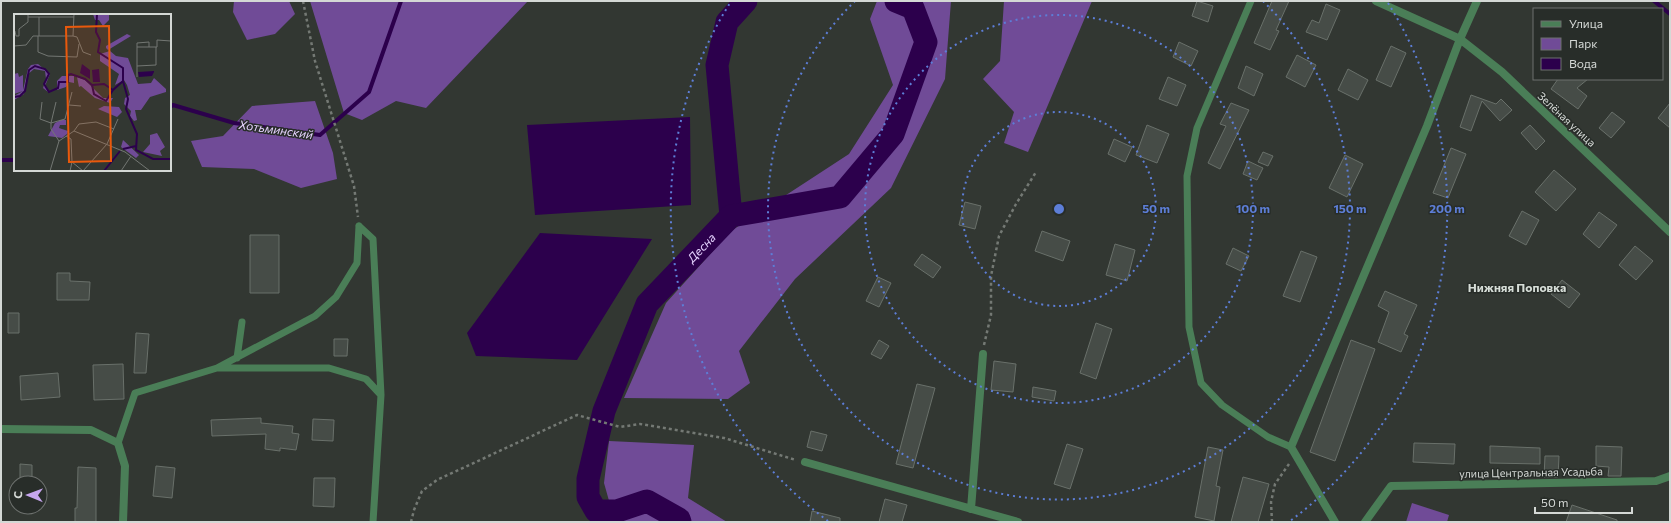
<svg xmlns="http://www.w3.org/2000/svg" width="1671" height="523" viewBox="0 0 1671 523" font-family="Commissioner,sans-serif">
  <rect width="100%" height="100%" fill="#323732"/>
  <path fill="#704b97" d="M234 1H289L295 14 275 34 247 40 233 12Z
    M310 1H528L426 108 396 101 362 120 344 113Z
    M877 1H951L945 79 891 188 795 279 739 351 750 383 728 399 624 398 666 303 731 231 849 154 893 85 870 19Z
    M1004 1H1092L1028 152 1004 143 1014 112 983 79 1000 61Z
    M315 101 333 153 337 179 301 188 254 169 202 167 191 141 223 136 252 106Z
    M609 441 694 445 688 498 727 522H615L604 483Z
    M1412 503 1449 515 1447 522H1406Z"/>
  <path fill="#2c004c" d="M690 117 691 205 535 215 527 125Z
    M540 233 652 239 577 360 476 356 467 333Z"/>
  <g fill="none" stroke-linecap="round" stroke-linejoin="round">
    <path stroke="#2c004c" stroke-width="4" d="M1654 1 1670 14
      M170 107 173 105 234 123 320 135 369 92 401 1
      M1 160H15"/>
    <g stroke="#2c004c" stroke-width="23">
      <path d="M731 216 717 65 727 22 746 1"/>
      <path id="s1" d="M680 522 679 519 647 501 617 511H596L588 497V479L604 411 647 304 731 216 840 197 893 134 926 42 913 8 896 1"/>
    </g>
  </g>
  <path fill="#464c47" stroke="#69706a" d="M1197 1 1213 6 1208 22 1192 16Z
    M1272 1H1289L1276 30 1279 31 1270 50 1254 43Z
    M1326 4 1340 10 1327 40 1306 32 1312 20 1319 23Z
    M1179 42 1198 51 1191 66 1173 57Z
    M1391 46 1406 53 1391 87 1376 80Z
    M1297 55 1316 65 1305 87 1286 77Z
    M1246 66 1263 74 1254 96 1238 88Z
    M1348 69 1368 80 1358 100 1338 90Z
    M1168 77 1186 85 1177 106 1159 99Z
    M1558 79H1588L1577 88 1587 96 1578 109 1551 89Z
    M1471 95 1496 104 1501 99 1512 110 1500 121 1482 101 1471 131 1460 127Z
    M1231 103 1249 110 1220 169 1208 163 1226 126 1220 124Z
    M1670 103V128L1658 118Z
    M1612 112 1625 122 1611 138 1599 128Z
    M1147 125 1169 134 1157 163 1136 155Z
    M1530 125 1545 141 1536 150 1521 133Z
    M1114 139 1132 147 1125 162 1108 154Z
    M1451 148 1466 154 1448 198 1433 193Z
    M1263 152 1273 156 1268 166 1258 162Z
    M1345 155 1363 164 1347 197 1329 188Z
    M1248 161 1263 168 1257 180 1243 174Z
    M1554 170 1576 189 1556 211 1535 192Z
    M965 202 981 206 975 229 959 225Z
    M1522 211 1539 220 1526 245 1509 236Z
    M1599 212 1617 225 1599 248 1583 234Z
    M1042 231 1070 241 1063 261 1035 251Z
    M250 235H279V293H250Z
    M1115 244 1135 250 1127 281 1106 275Z
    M1635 246 1653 261 1636 280 1619 265Z
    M1233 248 1249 256 1241 271 1226 264Z
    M1301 251 1317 257 1300 302 1283 296Z
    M922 254 941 267 933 278 914 265Z
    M57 273H70V281L90 282 89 300H57Z
    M878 277 891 283 879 307 866 301Z
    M1562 280 1580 294 1569 308 1551 294Z
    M1385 291 1417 305 1404 334 1408 336 1401 352 1378 342 1389 312 1378 306Z
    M8 313H19V333H8Z
    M1096 323 1112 329 1096 379 1080 373Z
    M136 333 149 334 146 373H134Z
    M334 339H348L347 356H334Z
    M879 340 889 346 881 359 871 354Z
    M1351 340 1375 349 1335 461 1310 452Z
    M994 361 1016 364 1013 392 991 390Z
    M123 364 124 399 94 400 93 365Z
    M58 373 60 397 21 400 20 376Z
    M917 384 935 388 913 468 896 464Z
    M1033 387 1056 391 1054 401 1032 397Z
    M261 418V423L293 426 292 433 299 434 296 450 280 448V451L265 449 266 434 212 436 211 420Z
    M313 419 334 420 333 441 312 440Z
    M811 431 827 435 822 451 807 447Z
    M1414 443 1455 444 1454 464 1413 462Z
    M1067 444 1083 449 1070 489 1054 484Z
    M1490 446 1540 448V464L1490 463Z
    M1596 446 1622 447 1621 476H1608L1609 467 1596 466Z
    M1208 447 1223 450 1216 486 1220 487 1214 521 1195 517Z
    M1545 456H1559L1558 477H1544Z
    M20 464 32 465V483H20Z
    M156 466 175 468 172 498 153 496Z
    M78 467 96 468V522H75V508H77Z
    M1243 477 1269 484 1258 522H1231Z
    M314 478H335L334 507 313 506Z
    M885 499 907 505 902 522H879Z
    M1572 505 1617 520V522H1566Z
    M812 511 840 518V522H810Z"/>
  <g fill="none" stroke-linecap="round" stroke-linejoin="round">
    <path stroke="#747974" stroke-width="2.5" stroke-dasharray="3 3" stroke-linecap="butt" d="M303 1 315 61 354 186 358 217
      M984 345 991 315V276L999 236 1016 204 1036 172
      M411 522 414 510 422 491 437 480 577 415 620 427 640 424 724 438 796 460
      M1272 522 1271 502 1275 484 1289 464"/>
    <path stroke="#4a7e57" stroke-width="7" d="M1251 1 1197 128 1187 176 1189 327 1201 383 1222 405 1268 437 1291 447
      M359 226 373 239 381 395
      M237 358 242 322
      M219 368H329L366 379 381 395 373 522
      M118 443 135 393 217 368 315 316 336 297 357 263 359 226"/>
    <path stroke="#4a7e57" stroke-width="8" d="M1376 1 1460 39 1502 72 1670 232
      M1 429 91 430 118 443 125 466 123 522
      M805 462 1018 522
      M971 509 983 354
      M1335 522 1291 447 1427 126 1460 39 1477 1
      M1365 522 1391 486 1656 481 1670 476"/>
  </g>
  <g fill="none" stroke="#5d7ed7" stroke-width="2" stroke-dasharray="2 4">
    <circle cx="1059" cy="209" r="97"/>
    <circle cx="1059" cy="209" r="194"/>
    <path d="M1263 1A291 291 0 1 1 855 1"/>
    <path d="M828 521A388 388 0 0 1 730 3M1388 3A388 388 0 0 1 1290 521"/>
  </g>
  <g text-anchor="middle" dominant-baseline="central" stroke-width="3" stroke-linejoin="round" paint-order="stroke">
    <g font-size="11" fill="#d4d8d5" stroke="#282d29">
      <text transform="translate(1567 119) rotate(43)">Зелёная улица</text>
      <text transform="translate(1531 472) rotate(-1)">улица Центральная Усадьба</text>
    </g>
    <g font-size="12" font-style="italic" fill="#e5d2fe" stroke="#282d29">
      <text transform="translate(276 129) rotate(8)">Хотьминский</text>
      <text stroke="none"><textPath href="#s1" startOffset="390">Десна</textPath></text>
    </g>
    <g font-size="12" font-weight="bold" fill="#d6ddd7" stroke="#282d29">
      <text x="1517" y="287">Нижняя Поповка</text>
    </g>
  </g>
  <g transform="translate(14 14)">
    <rect width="157" height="157" fill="#323732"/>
    <path d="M79 0H95V6L89 12 85 6H81ZM113 20 117 22 94 36 92 34V32ZM96 37 102 42 114 44 124 70 137 69 140 64 152 75V78L136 83 127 96H121L123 106 120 107 116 102 117 97 110 90 111 84 116 81 113 71 110 66 101 71 105 60 86 47V40ZM24 50 36 60 31 72 34 78 29 74 32 65 31 57 20 55 13 61 10 80 0 86V82L9 77 0 80V60L4 59 5 63 9 61V76L14 55 17 51ZM48 62H60V69L55 68 52 73 43 76V67ZM63 63 71 66 89 84H99L96 89 81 84 67 72 65 73ZM90 92 105 93 108 98 103 103 84 95ZM47 106H52V111H46L45 114 54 117 53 120 48 124 34 122 41 109ZM143 119 151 133 146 137 148 142 129 138 136 130V121ZM109 126 125 141 122 144 107 133Z" fill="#704b97"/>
    <path d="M68 50 76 56V65L66 59ZM85 55 86 68H79L78 56ZM124 58 140 57V58L138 62 125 63Z" fill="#2c004c"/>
    <path fill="none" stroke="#2c004c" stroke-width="2" d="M83 0 82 18 86 26 84 38 109 54V67M78 71 90 70 99 76M0 83 6 82 11 77 15 56 21 52 31 55 35 60 30 70 35 78 44 74 45 68H54V61L57 60 71 65 78 71 80 80 92 87 99 76 109 67 114 85 112 95 123 120 122 136 139 145H157M109 135 122 132M90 157 106 137"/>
    <path fill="none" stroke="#737773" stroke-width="1" d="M14 3H60M1 17 2 22H5V15L14 8V0M24 22V38L34 42 63 43 65 30M25 22V3M59 22 63 23 69 38 77 41M59 22 60 0M0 32 12 31 19 22H59M123 33V29L135 28V33M123 52 142 51V33M123 63V33H143V26L157 27M28 88 26 105 37 109 42 88M55 91 67 92M60 117 111 138 136 157M52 122 57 125 58 148 56 157M45 127 37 115V109L51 105 58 78M58 148 69 157M36 157 45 127 60 117 65 110 82 108 100 115M69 157 93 130 104 105M107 157 117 142"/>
    <path fill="#e8590c" fill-opacity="0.15" stroke="#e8590c" stroke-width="2" d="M95 12 97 147 55 148 52 13Z"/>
    <rect width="157" height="157" fill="none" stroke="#d4d8d5" stroke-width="2"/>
  </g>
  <circle cx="1059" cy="209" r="6" fill="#5d7ed7" stroke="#282d29" stroke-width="2"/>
  <g font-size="12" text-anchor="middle" font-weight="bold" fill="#5d7ed7" stroke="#282d29" stroke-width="3" stroke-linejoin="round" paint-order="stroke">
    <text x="1156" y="213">50 m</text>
    <text x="1253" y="213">100 m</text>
    <text x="1350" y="213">150 m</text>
    <text x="1447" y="213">200 m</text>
  </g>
  <rect width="1671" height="523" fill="none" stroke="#d4d8d5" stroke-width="4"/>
  <rect x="1533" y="8" width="130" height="72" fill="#282d29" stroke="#6d716e"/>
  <rect x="1541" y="21" width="20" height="6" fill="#4a7e57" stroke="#6d716e"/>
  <text x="1569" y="28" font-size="12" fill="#d4d8d5">Улица</text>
  <rect x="1541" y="38" width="20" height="12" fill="#704b97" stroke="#6d716e"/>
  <text x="1569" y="48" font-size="12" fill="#d4d8d5">Парк</text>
  <rect x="1541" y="58" width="20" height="12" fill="#2c004c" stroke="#6d716e"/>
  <text x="1569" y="68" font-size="12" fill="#d4d8d5">Вода</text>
  <g transform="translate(28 495) rotate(271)"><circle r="19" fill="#282d29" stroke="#6d716e"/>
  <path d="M0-3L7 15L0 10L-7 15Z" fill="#c7a6ef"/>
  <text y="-6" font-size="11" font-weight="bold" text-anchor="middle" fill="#d4d8d5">С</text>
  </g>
  <path d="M1535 507v6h97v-6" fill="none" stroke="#d4d8d5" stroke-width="2"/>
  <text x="1541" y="507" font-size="12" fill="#d4d8d5" stroke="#282d29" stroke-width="3" paint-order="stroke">50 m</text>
</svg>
